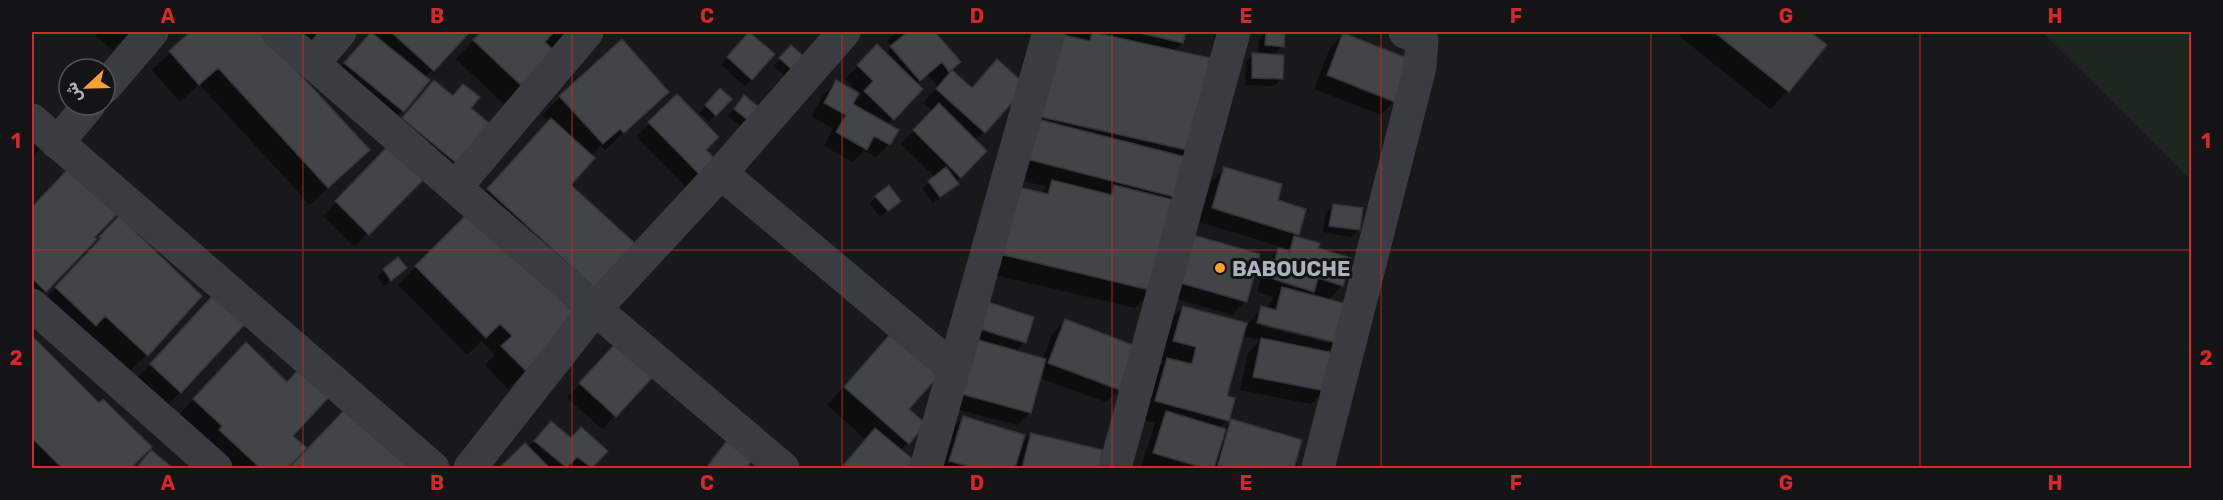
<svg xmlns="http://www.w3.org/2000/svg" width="2223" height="500" viewBox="0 0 2223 500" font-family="Rubik,Cairo,sans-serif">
  <rect width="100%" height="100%" fill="#19191b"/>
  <path fill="#1e271f" d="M2042 32H2191V180Z"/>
  <path fill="#0007" fill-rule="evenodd" d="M92 32H130L112 50Z
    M192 32H258L367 150 310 205 199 84 180 102 152 70Z
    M265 32H325L294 62Z
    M373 32H468L424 78 428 81 389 125 332 77Z
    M481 32H578L508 108 456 59Z
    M896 32H934L959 62 950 70 971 89 1025 86 975 141 985 151 955 182 950 190 933 203 922 189 935 177 901 144 933 111 923 103 938 87 928 75 916 84 921 89 887 125 889 144 876 157 864 151 852 162 824 146 833 129 811 116 823 95 837 82 853 104 861 95 845 79 877 46 885 54 892 47 887 41Z
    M1052 32H1184L1182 43 1173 52 1208 60 1174 197 1170 200 1153 290 1135 308 986 273 1040 194 1047 187 1009 177Z
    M1266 32 1282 46 1273 56 1281 79 1274 86 1245 85 1246 62 1253 55 1270 56V53L1258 52 1259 39Z
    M1682 32H1808L1825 45 1788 91 1770 109 1679 36Z
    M1343 35 1394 101 1381 115 1314 89 1330 48Z
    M743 40 751 79 745 86 721 65Z
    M784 54 798 75 791 81 774 66Z
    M434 82 492 128 447 179 390 132Z
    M667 92 605 150 601 145 590 156 569 185 581 310 482 218 578 319 508 389 485 365 495 354 481 341 467 355 398 285 473 210 470 208 549 122 542 115 560 97Z
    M677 96 704 150 714 160 686 187 636 137Z
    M713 97 715 115 709 121 699 113Z
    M744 97 762 112 746 130 728 116Z
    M32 137 41 147 32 157Z
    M388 149 420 180 354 247 323 216Z
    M1224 169 1276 201 1298 234 1294 238 1316 249 1342 285 1327 301 1336 343 1326 353 1325 391 1311 404 1240 390 1248 353 1260 340 1242 336 1225 397 1228 420 1220 428 1223 429 1232 421 1300 441 1292 468H1147L1141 467 1155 423 1138 419 1149 377 1165 361 1156 359 1165 325 1183 307 1247 325 1262 308 1267 309 1269 303 1274 297 1257 292 1265 263 1279 250 1282 251 1285 248 1199 222 1211 182ZM1311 293 1322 297 1321 299 1308 296ZM1262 323 1329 340V343L1261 326Z
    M52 186 97 241 119 218 146 355 129 372 38 306 85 257 81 254 32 304V208Z
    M876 197 892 207 880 217 870 204Z
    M1333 205 1358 230 1351 237 1323 232 1326 212Z
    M1180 250 1245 301 1232 315 1167 296Z
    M398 259V275L384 286 377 277Z
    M986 303 1032 318 1025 342 1015 352 1043 359 1052 334 1065 321 1136 347 1119 389 1106 402 1039 378 1030 412 1017 425 948 407 962 354 973 344 964 341 972 316ZM970 324 1018 339V342L969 327Z
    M201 310 180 392 167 405 137 378Z
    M892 334 907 409 924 424 900 451 913 461 907 468H840L865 439 827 405Z
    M32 339 99 405 150 447 129 468H32Z
    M603 358 651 377 602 429 567 398Z
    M228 362 291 436 307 451 416 468H223L176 418Z
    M963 418 1020 445 1031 434 1102 451 1097 468H935L950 431Z
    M551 423 570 440 606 451 591 468H502L525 446 528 448Z
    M729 440 752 458 744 468H704Z
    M151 452 170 468H135Z"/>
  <path fill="#434448" stroke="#333338" stroke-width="1.5" d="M190 32H261L370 150 328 188 218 68 199 85 169 51Z
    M371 32 430 80 404 112 344 63Z
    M391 32H470L434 71Z
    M481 32H554L545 42 560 56 527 91 473 40Z
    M749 32 775 54 752 80 727 57Z
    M903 32H935L961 62 949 72 942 62 920 81 890 46 905 34Z
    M1092 32 1210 58 1192 151 1041 117 1059 34 1090 41Z
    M1136 32H1186L1183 43Z
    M1266 32H1285L1284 47 1265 45Z
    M1714 32H1810L1827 45 1789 92Z
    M1343 33 1412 60 1395 102 1327 75Z
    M622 39 669 92 624 133 620 129 603 144 559 96Z
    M877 44 923 89 894 120 864 91 873 81 857 65Z
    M791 45 810 62 799 76 779 58Z
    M1252 53 1284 55 1283 79 1252 78Z
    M997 59 1027 86 985 133 936 89 952 70 972 88Z
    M434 80 453 96 463 84 480 97 471 108 494 127 461 167 402 118Z
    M836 80 859 93 853 104 899 130 890 145 874 136 867 150 836 132 846 115 824 103Z
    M720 88 732 99 716 116 705 105Z
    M677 94 719 137 706 150 716 160 700 175 648 122Z
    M744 95 764 111 754 125 734 109Z
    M939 103 987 151 961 178 913 130Z
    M551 118 595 158 571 185 640 248 600 293 487 189Z
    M1037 119 1186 157 1175 197 1026 159Z
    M388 146 423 180 369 235 335 201Z
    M70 167 118 213 95 237 97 239 46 292 32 278V207Z
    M946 167 959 184 940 197 928 181Z
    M1224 167 1282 184 1278 200 1306 209 1299 235 1212 208Z
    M1052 180 1112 195 1114 185 1174 200 1154 291 1003 255 1018 187 1048 194Z
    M889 185 901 201 888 211 875 196Z
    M1333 204 1363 208 1360 230 1329 226Z
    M471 210 580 319 527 372 501 346 512 336 500 324 486 338 415 266Z
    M119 216 202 296 148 356 105 316 96 326 55 287 101 238 99 237Z
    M1193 235 1260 254 1247 302 1180 283Z
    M1294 236 1320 243 1318 248 1351 258 1343 286 1318 278 1314 292 1270 278 1278 248 1290 251Z
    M398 257 407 268 391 281 383 269Z
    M1282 287 1347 304 1338 343 1257 323 1261 306 1276 310Z
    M214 294 245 324 181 393 150 364Z
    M985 301 1034 317 1026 343 977 328Z
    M1183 306 1247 323 1227 396 1235 398 1229 421 1155 401 1167 358 1192 364 1196 347 1173 341Z
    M1065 319 1138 347 1120 390 1048 363Z
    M892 332 940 374 909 409 926 424 909 444 844 387Z
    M32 336 99 403 103 399 152 447 131 468H62L32 438Z
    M1261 338 1334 353 1326 391 1253 377Z
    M975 339 1046 359 1031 413 961 394Z
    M246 342 287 382 298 370 328 398 293 436 307 448 288 468H260L219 430 222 426 193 399Z
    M616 343 653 377 616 417 579 383Z
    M351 403 418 468H289Z
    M1166 411 1226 429 1214 468H1204L1153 453Z
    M963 416 1025 435 1015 468H975L949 461Z
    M1231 419 1302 440 1294 468H1217Z
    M551 421 571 438 581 427 608 451 592 468 577 457 567 468 534 441Z
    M875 428 915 461 909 468H841Z
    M1031 433 1103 450 1099 468H1022Z
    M729 438 754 458 746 468H706Z
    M525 443 550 468H499Z
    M151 450 173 468H136Z"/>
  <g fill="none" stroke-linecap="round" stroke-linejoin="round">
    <path stroke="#3a3c41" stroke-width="33" d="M277 32 595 309 783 468
      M314 63 340 32
      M105 87 152 32
      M32 120 433 468
      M57 143 89 105
      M721 173 953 368
      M456 187 587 32
      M32 305 216 468
      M470 468 595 309 721 173 844 32
      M926 468 1049 32
      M1115 468 1234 32
      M1318 468 1420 67 1422 39 1405 32"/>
  </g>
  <path fill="none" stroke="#d62828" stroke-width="1.5" stroke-opacity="0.55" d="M303 32V468M572 32V468M842 32V468M1112 32V468M1381 32V468M1651 32V468M1920 32V468M32 250H2192"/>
  <circle fill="#fda02f" stroke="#141416" stroke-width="2" cx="1220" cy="268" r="6"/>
  <g text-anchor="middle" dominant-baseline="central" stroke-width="6" stroke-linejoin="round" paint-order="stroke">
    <g font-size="21" font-weight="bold" fill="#abb2bc" stroke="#141416" text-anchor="start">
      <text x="1232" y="268">BABOUCHE</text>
    </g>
  </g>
  <rect width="2223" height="500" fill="none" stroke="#141416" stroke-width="66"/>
  <g transform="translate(87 87) rotate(248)"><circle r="28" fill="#141416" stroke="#505358" stroke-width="1.5"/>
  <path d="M0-4.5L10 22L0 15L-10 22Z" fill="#fda02f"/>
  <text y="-9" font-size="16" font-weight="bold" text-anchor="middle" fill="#abb2bc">ش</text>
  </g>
  <rect x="33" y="33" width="2157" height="434" fill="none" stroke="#d62828" stroke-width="2"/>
  <g font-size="20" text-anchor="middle" font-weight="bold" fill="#d62828">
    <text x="168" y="23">A</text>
    <text x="437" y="23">B</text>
    <text x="707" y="23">C</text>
    <text x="977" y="23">D</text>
    <text x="1246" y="23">E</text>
    <text x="1516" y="23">F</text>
    <text x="1786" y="23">G</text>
    <text x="2055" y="23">H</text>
    <text x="16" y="148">1</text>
    <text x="2206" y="148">1</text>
    <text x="16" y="365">2</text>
    <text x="2206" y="365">2</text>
    <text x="168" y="490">A</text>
    <text x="437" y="490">B</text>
    <text x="707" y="490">C</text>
    <text x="977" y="490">D</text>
    <text x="1246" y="490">E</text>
    <text x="1516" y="490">F</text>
    <text x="1786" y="490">G</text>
    <text x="2055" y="490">H</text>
  </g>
</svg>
